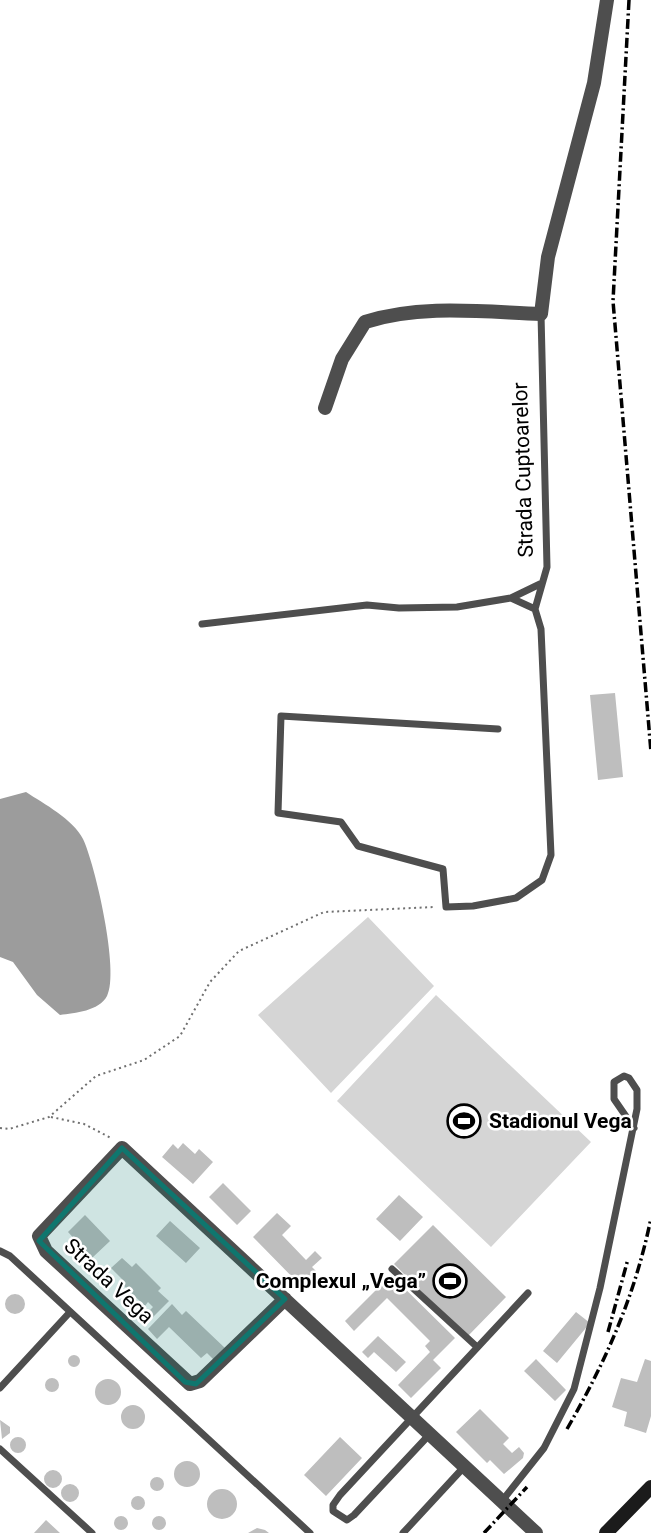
<svg xmlns="http://www.w3.org/2000/svg" width="651" height="1533" viewBox="0 0 651 1533" font-family="Roboto,sans-serif">
  <rect width="100%" height="100%" fill="#fff"/>
  <path fill="#d5d5d5" d="M368 917 434 986 331 1093 258 1015Z
    M436 995 591 1142 491 1247 337 1101Z"/>
  <path fill="#9c9c9c" d="M26 792C44 804 73 819 83 839 95 864 120 972 107 996 99 1011 75 1013 60 1015L37 995 13 962 0 957V799Z"/>
  <path fill="#bebebe" d="M615 693 623 777 598 780 590 695Z
    M183 1143 195 1154 199 1149 213 1162 193 1184 162 1157 173 1144 178 1149Z
    M223 1183 251 1211 237 1225 209 1197Z
    M399 1195 423 1217 400 1241 376 1219Z
    M277 1213 291 1226 282 1235 306 1260 315 1251 322 1258 312 1267 318 1273 303 1288 253 1237Z
    M85 1215 110 1241 92 1258 68 1232Z
    M170 1221 200 1248 186 1263 156 1236Z
    M433 1225 506 1297 467 1337 394 1264Z
    M122 1258 132 1267 136 1263 161 1288 158 1291 169 1301 144 1326 139 1321 153 1307 148 1302 145 1306 119 1281 122 1279 111 1268Z
    M391 1275 455 1338 433 1360 441 1368 411 1398 398 1385 430 1352 425 1346 430 1341 387 1298 354 1331 345 1321Z
    M5 1304a10 10 0 1 1 20 0a10 10 0 1 1-20 0Z
    M172 1304 182 1315 186 1311 226 1349 215 1361 207 1353 201 1358 169 1327 157 1339 148 1329Z
    M576 1312 590 1323 557 1363 543 1351Z
    M378 1336 406 1362 396 1372 374 1352 368 1358 362 1352Z
    M68 1361a6 6 0 1 1 12 0a6 6 0 1 1-12 0Z
    M536 1359 566 1390 555 1401 524 1371Z
    M645 1359 651 1361V1416L646 1433 624 1426 627 1412 612 1407 621 1378 637 1382Z
    M45 1385a7 7 0 1 1 14 0a7 7 0 1 1-14 0Z
    M95 1392a13 13 0 1 1 26 0a13 13 0 1 1-26 0Z
    M121 1417a12 12 0 1 1 24 0a12 12 0 1 1-24 0Z
    M480 1409 509 1438 503 1444 512 1453 519 1447 524 1453 523 1458 504 1474 490 1460 487 1463 456 1432Z
    M0 1420 10 1427V1433L2 1439Z
    M10 1445a8 8 0 1 1 16 0a8 8 0 1 1-16 0Z
    M340 1437 362 1458 326 1496 304 1475Z
    M174 1474a13 13 0 1 1 26 0a13 13 0 1 1-26 0Z
    M44 1479a9 9 0 1 1 18 0a9 9 0 1 1-18 0Z
    M150 1484a7 7 0 1 1 14 0a7 7 0 1 1-14 0Z
    M61 1493a9 9 0 1 1 18 0a9 9 0 1 1-18 0Z
    M207 1504a15 15 0 1 1 30 0a15 15 0 1 1-30 0Z
    M131 1503a7 7 0 1 1 14 0a7 7 0 1 1-14 0Z
    M114 1523a7 7 0 1 1 14 0a7 7 0 1 1-14 0Z
    M152 1523a7 7 0 1 1 14 0a7 7 0 1 1-14 0Z
    M46 1520 60 1533H34Z
    M257 1528 265 1530 269 1533H248Z"/>
  <g fill="none" stroke-linecap="round" stroke-linejoin="round">
    <path stroke="#707070" stroke-width="2" stroke-dasharray="2 3.5" stroke-linecap="butt" d="M51 1117 84 1124 111 1138
      M0 1128 9 1129 49 1117 96 1076 144 1060 180 1036 210 982 239 951 324 912 435 907"/>
    <path stroke="#4e4e4e" stroke-width="7" d="M511 598 540 584
      M202 624 367 605 399 608 457 607 511 598 535 609
      M498 729 281 716 278 813 341 822 358 846 443 869 446 907 473 906 516 898 542 880 551 855 541 629 535 609 547 567 541 314
      M0 1251 10 1256 310 1533
      M392 1269 476 1346
      M0 1388 70 1312
      M429 1435 354 1515 347 1520 333 1511V1505L340 1495 528 1293
      M0 1449 92 1533
      M502 1501 544 1448 574 1389 600 1288 637 1109V1090L629 1078 624 1076 614 1082V1099L634 1128
      M403 1533 464 1467"/>
    <path stroke="#4e4e4e" stroke-width="14" d="M325 408 342 359 365 322C421 304 484 312 541 314L548 257 594 83 607 0
      M285 1299 200 1381 190 1384 46 1251 39 1236 122 1148C261 1276 398 1405 536 1533"/>
    <path stroke="#1b1b1b" stroke-width="14" d="M606 1533 651 1487"/>
    <path stroke="#000" stroke-width="3.5" stroke-dasharray="10 3.5 2 3.5" stroke-linecap="butt" d="M629 0 613 301 651 752
      M608 1332 628 1259
      M567 1429C606 1361 635 1296 651 1218
      M484 1533 527 1487"/>
  </g>
  <path fill="#0f766e" fill-opacity="0.2" stroke="#0f766e" stroke-width="5" stroke-linejoin="round" d="M122 1148 285 1299 196 1384 185 1382 39 1241Z"/>
  <defs>
    <symbol id="stadium-ring" viewBox="-11 -11 22 22"><circle r="9.5" fill="#fff" stroke="#000" stroke-width="1.5"/><path d="M0-5a6.5 5 0 1 0 0 10a6.5 5 0 1 0 0-10ZM-3.5-1.8h7v3.6h-7Z" fill="#000"/></symbol>
  </defs>
  <g fill-rule="evenodd">
    <use href="#stadium-ring" x="445" y="1102" width="38" height="38"/>
    <use href="#stadium-ring" x="431" y="1262" width="38" height="38"/>
  </g>
  <g text-anchor="middle" dominant-baseline="central" stroke-width="5" stroke-linejoin="round" paint-order="stroke">
    <g font-size="21" fill="#000" stroke="#fff">
      <text transform="translate(523 470) rotate(-92)">Strada Cuptoarelor</text>
      <text transform="translate(109 1281) rotate(43)">Strada Vega</text>
    </g>
    <g font-size="21" font-weight="bold" fill="#000" stroke="#fff" text-anchor="start">
      <text x="489" y="1121">Stadionul Vega</text>
      <text x="426" y="1281" text-anchor="end">Complexul „Vega”</text>
    </g>
  </g>
</svg>
